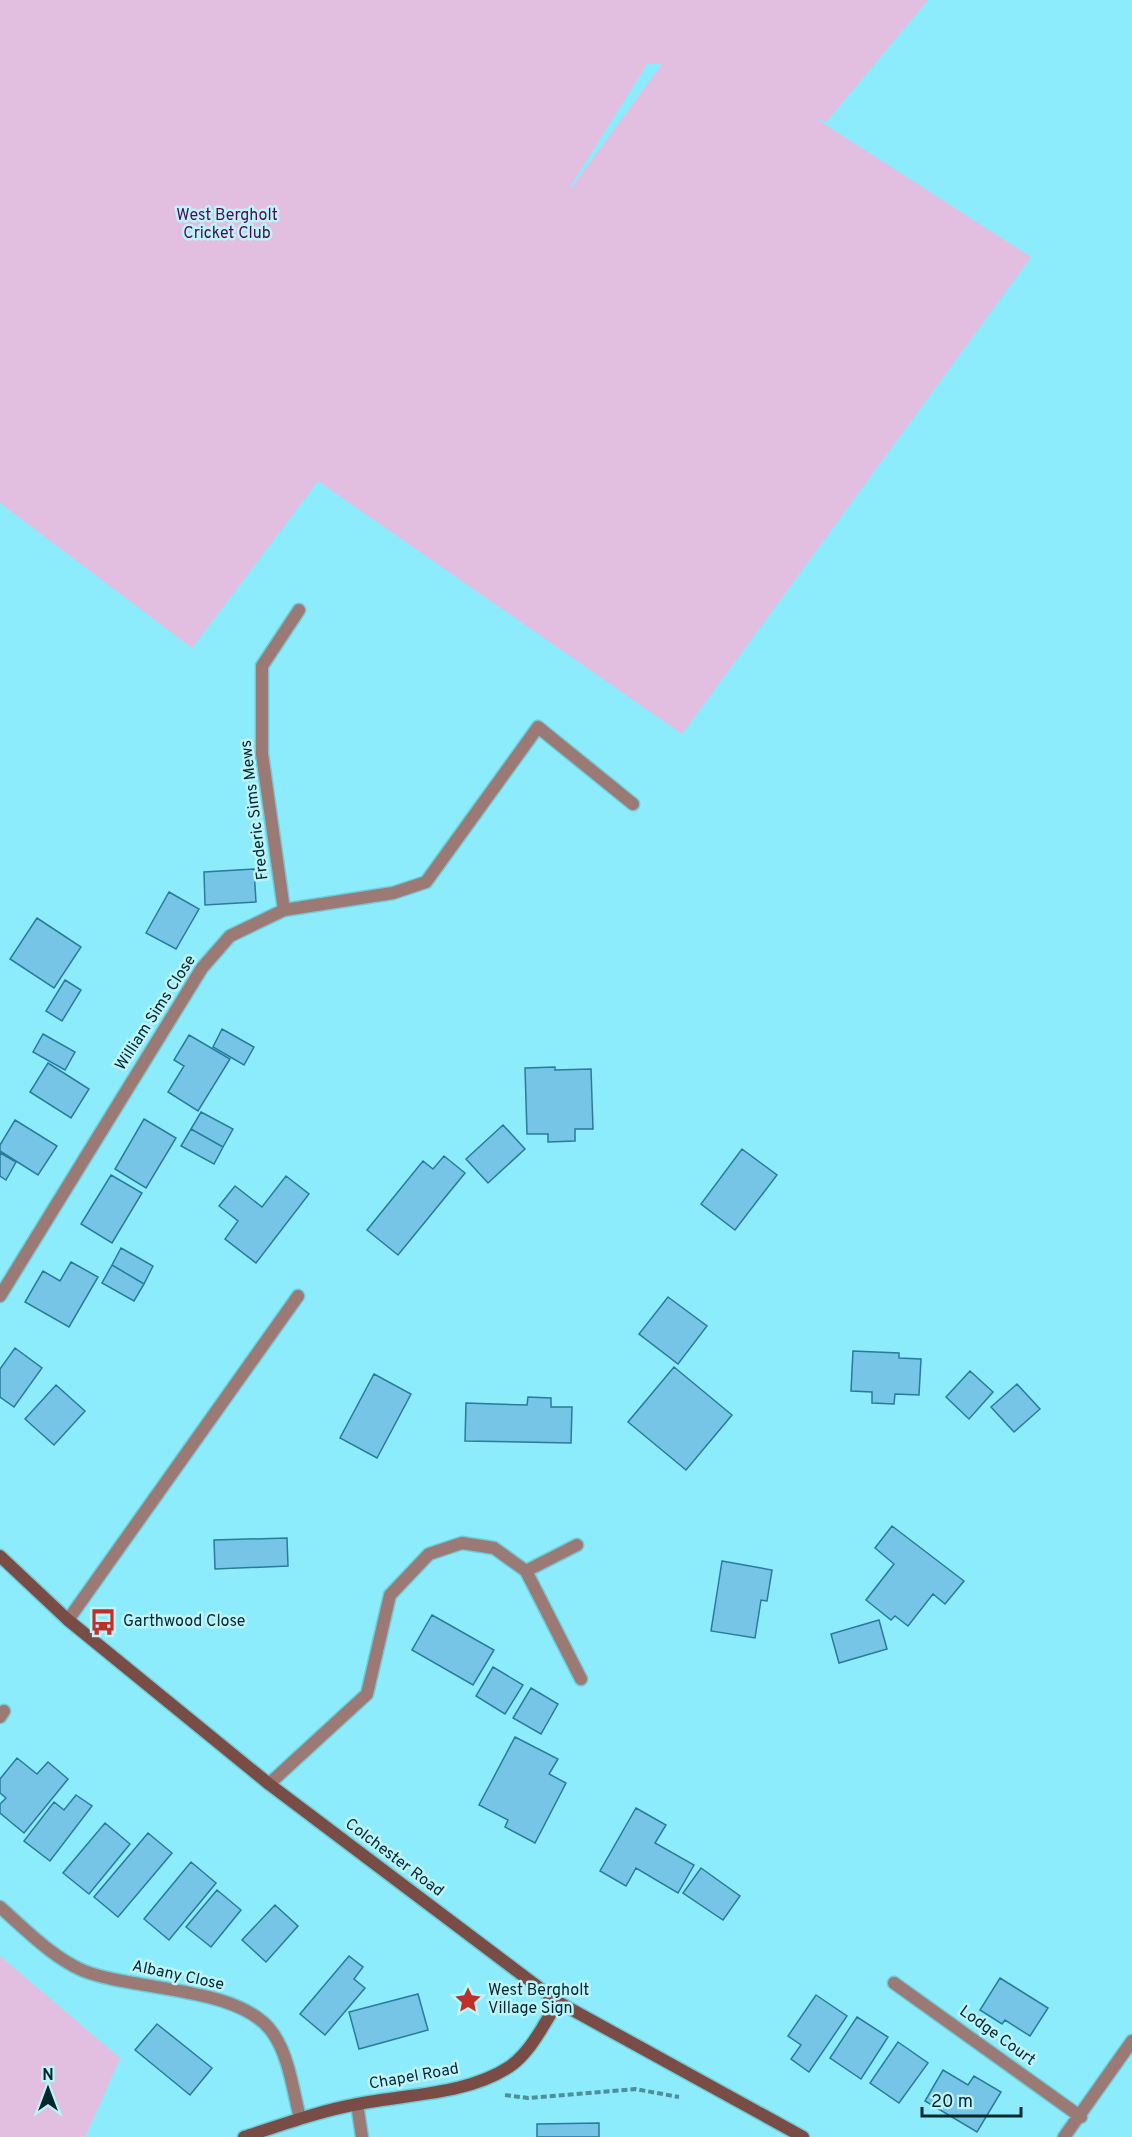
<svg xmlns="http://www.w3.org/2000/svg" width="1132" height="2137" viewBox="0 0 1132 2137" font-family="Overpass,sans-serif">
  <rect width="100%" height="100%" fill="#8decfb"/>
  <path fill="#e2bee0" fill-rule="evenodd" d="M0 0H928L826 122 815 118 1031 257 682 734 318 481 192 648 0 503ZM647 64H662L571 188 570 187Z
    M0 1956 120 2058 85 2137H0Z"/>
  <path fill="#76c5e7" stroke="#277b9b" stroke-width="1.5" d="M254 869 256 902 205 905 204 872Z
    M169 892 199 909 176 949 146 933Z
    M37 918 81 947 54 988 10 959Z
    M65 980 81 990 62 1021 46 1011Z
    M222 1029 254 1047 244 1065 213 1047Z
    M43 1034 75 1052 65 1070 33 1052Z
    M189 1035 230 1059 198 1111 168 1092 184 1066 174 1060Z
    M48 1063 89 1089 71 1118 30 1092Z
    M555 1067V1070L591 1069 593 1129H575V1141L548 1142V1134H527L525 1068Z
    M201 1112 233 1129 223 1147 191 1129Z
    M144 1119 176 1138 146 1188 115 1169Z
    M15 1120 57 1146 38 1175 0 1151V1145Z
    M503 1125 525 1149 488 1183 466 1159Z
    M191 1129 223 1147 214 1164 181 1146Z
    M742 1149 777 1175 735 1230 701 1204Z
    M0 1153 16 1162 6 1180 0 1176Z
    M444 1156 465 1173 398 1255 367 1230 423 1161 433 1169Z
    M111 1175 142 1193 112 1243 81 1224Z
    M286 1176 309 1194 256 1263 225 1239 238 1221 219 1206 235 1186 262 1207Z
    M121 1248 153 1266 144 1284 112 1265Z
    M71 1262 98 1277 69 1327 25 1302 43 1271 60 1281Z
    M112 1265 144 1284 134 1301 102 1283Z
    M668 1297 707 1326 678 1364 639 1334Z
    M15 1348 42 1368 14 1407 0 1397V1369Z
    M853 1351 899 1353V1358L921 1359 919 1395 895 1394 894 1404 872 1403V1392L851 1391Z
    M674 1367 732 1415 686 1470 628 1422Z
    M970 1371 993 1392 969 1419 946 1397Z
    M374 1374 411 1394 377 1458 340 1438Z
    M1017 1384 1040 1409 1014 1432 991 1407Z
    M56 1385 85 1411 54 1445 25 1419Z
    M528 1397 551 1398V1407H572L571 1443 465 1441 466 1403 527 1405Z
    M892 1526 964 1581 945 1604 933 1594 908 1626 895 1616 891 1620 866 1600 894 1564 875 1548Z
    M287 1538 288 1566 215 1569 214 1540Z
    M722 1561 772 1570 767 1601 761 1600 755 1638 711 1631Z
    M432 1615 494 1650 473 1685 412 1650Z
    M879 1620 887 1649 839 1663 831 1634Z
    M493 1667 523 1685 505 1714 476 1696Z
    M531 1688 558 1704 541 1734 513 1718Z
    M515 1737 558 1759 549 1774 566 1783 535 1843 505 1827 508 1820 479 1805Z
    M17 1758 37 1774 48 1762 68 1779 24 1833 0 1813V1804L6 1798 0 1793V1779Z
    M76 1795 92 1806 50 1861 24 1841 54 1802 64 1810Z
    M636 1808 666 1825 655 1843 694 1865 678 1893 636 1868 626 1886 600 1871Z
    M105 1823 130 1844 89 1894 63 1873Z
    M148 1833 172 1853 118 1917 94 1897Z
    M191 1862 216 1883 169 1940 144 1919Z
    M701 1868 740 1896 723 1920 683 1893Z
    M217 1890 241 1910 211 1947 186 1927Z
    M275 1905 298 1926 266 1962 242 1940Z
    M349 1956 363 1967 354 1979 365 1988 325 2035 300 2014Z
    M1000 1978 1048 2008 1030 2036 1005 2020 1002 2024 980 2010Z
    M418 1994 428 2030 359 2049 349 2012Z
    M816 1995 847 2016 809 2072 791 2059 801 2045 788 2036Z
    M857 2017 888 2037 861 2079 830 2058Z
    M157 2024 212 2068 190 2095 135 2050Z
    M898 2042 928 2063 899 2103 870 2083Z
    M943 2070 968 2085 974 2076 1001 2092 977 2132 925 2101Z
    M599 2123V2137H537V2124Z"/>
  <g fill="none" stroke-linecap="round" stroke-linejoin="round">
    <defs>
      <path id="lane" d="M68 1620 298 1296"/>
      <path id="street" d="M284 910 262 754V666L299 610
        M0 1296 202 968 230 936 284 910 393 893 426 882 538 727 633 804
        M526 1571 577 1545
        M0 1717 4 1711
        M269 1784 367 1694 390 1595 429 1554 462 1543 494 1548 526 1571 581 1679
        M0 1907C25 1929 53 1958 84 1971 135 1991 239 1986 272 2032 289 2055 293 2091 300 2118
        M894 1983 1081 2117
        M357 2104 362 2137
        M1064 2137 1132 2041"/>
      <path id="secondary" d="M0 1556 68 1620 269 1784 558 2002 803 2137
        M244 2137C281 2125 319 2111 358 2104 407 2094 466 2095 509 2067 531 2052 543 2025 558 2002"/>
    </defs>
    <use href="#lane" stroke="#74c9d6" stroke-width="15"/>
    <use href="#street" stroke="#74c9d6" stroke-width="15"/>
    <use href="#secondary" stroke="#74c9d6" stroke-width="15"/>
    <path stroke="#4b909b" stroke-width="4" stroke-dasharray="6 3" stroke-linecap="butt" d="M505 2095 528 2098 635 2089 679 2097"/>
    <use href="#lane" stroke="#9b7a75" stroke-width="12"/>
    <use href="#street" stroke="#9b7a75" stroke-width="12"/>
    <use href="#secondary" stroke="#794c46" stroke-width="12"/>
  </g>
  <defs>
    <symbol id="bus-bare" viewBox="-9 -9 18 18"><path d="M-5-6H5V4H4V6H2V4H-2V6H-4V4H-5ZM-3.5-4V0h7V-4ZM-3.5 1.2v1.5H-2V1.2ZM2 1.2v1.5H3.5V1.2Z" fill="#be3029" stroke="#bdf3fb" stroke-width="2.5" paint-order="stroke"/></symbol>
    <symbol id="sight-bare" viewBox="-9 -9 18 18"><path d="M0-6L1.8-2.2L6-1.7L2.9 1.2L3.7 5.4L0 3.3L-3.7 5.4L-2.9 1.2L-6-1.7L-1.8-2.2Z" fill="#be3029" stroke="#bdf3fb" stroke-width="2.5" paint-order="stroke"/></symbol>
  </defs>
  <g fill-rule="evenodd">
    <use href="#bus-bare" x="84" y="1603" width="38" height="38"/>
    <use href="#sight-bare" x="449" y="1981" width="38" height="38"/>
  </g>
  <g text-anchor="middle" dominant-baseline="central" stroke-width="5" stroke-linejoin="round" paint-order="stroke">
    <g font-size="16" fill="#4f0b4f" stroke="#bdf3fb">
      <text x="227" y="216">West Bergholt<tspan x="227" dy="18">Cricket Club</tspan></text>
    </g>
    <g font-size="16" fill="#00292e" stroke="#bdf3fb">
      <text transform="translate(255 810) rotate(-97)">Frederic Sims Mews</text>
      <text transform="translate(156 1013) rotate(-57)">William Sims Close</text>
      <text transform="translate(394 1858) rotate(37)">Colchester Road</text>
      <text transform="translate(178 1976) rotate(12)">Albany Close</text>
      <text transform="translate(997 2036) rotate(36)">Lodge Court</text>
      <text transform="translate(414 2077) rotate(-10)">Chapel Road</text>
    </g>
    <g font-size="16" fill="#00292e" stroke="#bdf3fb" text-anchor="start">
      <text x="123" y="1622">Garthwood Close</text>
      <text x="488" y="1991">West Bergholt<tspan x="488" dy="18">Village Sign</tspan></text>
    </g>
  </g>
  <g transform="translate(48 2089)" stroke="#bdf3fb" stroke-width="4.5" paint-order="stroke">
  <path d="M0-4.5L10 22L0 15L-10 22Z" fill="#00292e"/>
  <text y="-9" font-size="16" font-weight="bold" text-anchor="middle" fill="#00292e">N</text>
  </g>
  <path d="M922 2107v9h99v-9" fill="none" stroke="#00292e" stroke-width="3"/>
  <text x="931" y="2107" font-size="18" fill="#00292e" stroke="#bdf3fb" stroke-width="4.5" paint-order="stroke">20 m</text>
</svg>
